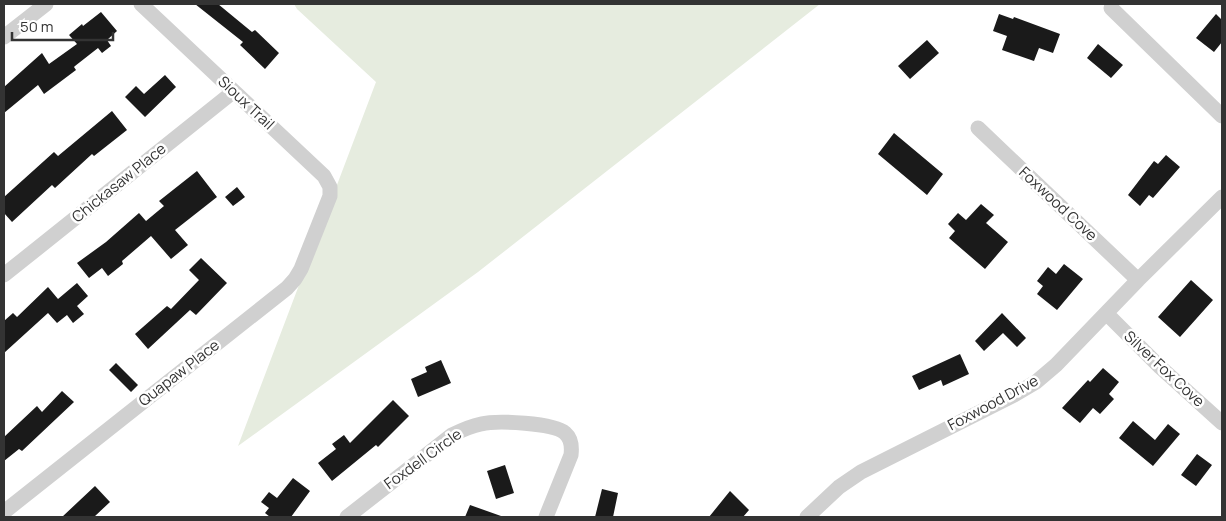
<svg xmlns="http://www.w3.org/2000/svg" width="1226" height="521" viewBox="0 0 1226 521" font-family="Manrope,sans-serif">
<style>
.green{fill:#e6ecdf}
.building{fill:#1a1a1a}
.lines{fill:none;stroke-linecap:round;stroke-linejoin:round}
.minor{stroke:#d0d0d0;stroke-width:15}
.labels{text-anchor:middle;stroke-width:5;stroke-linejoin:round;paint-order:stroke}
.street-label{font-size:15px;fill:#333;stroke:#fff}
</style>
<rect width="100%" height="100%" fill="#fff"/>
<path class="green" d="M294 4H820L478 272 238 446 376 82 297 9Z"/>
<path class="building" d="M195 4H218L252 32 255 30 279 53 265 69 240 45 243 42Z
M101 12 117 31 107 40 111 46 102 53 98 48 75 66 74 67 76 70 44 94 38 85 4 113V87L42 53 49 64 77 44 69 35 82 24 83 26Z
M999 14 1013 19 1014 17 1060 34 1053 53 1039 48 1034 61 1002 50 1007 36 993 31Z
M1216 14 1222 20V42L1214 52 1196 38Z
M927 40 939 53 910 79 898 66Z
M1098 44 1123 65 1111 78 1087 58Z
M165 75 176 87 145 117 125 97 136 86 144 94Z
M112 111 127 130 94 156 92 154 55 188 52 185 12 222 4 213V197L54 152 58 156Z
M894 133 943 174 927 195 878 154Z
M1166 155 1180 167 1153 198 1149 195 1140 206 1128 195 1154 161 1158 164Z
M197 171 217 197 175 230 188 245 171 259 151 236 122 261 123 264 108 276 102 268 89 278 77 263 106 242 139 213 146 221 164 206 159 201Z
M237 187 245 197 233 206 225 197Z
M981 204 994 215 986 223 1008 242 985 269 949 238 955 231 948 224 958 213 966 220Z
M201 258 227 283 196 315 190 310 148 349 135 334 167 306 171 309 199 280 189 270Z
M1064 264 1083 279 1057 310 1037 294 1043 286 1037 281 1048 267 1056 274Z
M1191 280 1213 300 1180 337 1158 317Z
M77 283 88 296 77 306 84 314 73 323 67 315 57 323 48 313 4 353V321L13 313 17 317 48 287 58 299Z
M1002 313 1026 338 1017 347 1003 333 984 351 975 341Z
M960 354 969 374 943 386 941 380 919 390 912 376Z
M441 360 451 383 418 397 411 379 427 372 425 367Z
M116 363 138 385 131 392 109 370Z
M1103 368 1119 382 1109 394 1114 399 1100 414 1093 408 1080 423 1062 408 1088 380 1090 382Z
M62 391 74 402 22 451 19 449 4 461V437L37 406 42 412Z
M393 400 409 416 378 447 376 445 332 481 318 463 336 449 332 444 344 435 350 443Z
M1133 421 1155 440 1168 424 1180 434 1153 466 1119 438Z
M1197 454 1212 465 1196 486 1181 475Z
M505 465 514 493 496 499 487 471Z
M293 478 310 491 291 517H270L265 513 269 508 261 502 269 492 277 498Z
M95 486 110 502 94 517H62Z
M602 489 618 493 613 517H595Z
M730 491 749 510 743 517H709Z
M470 505 501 516 500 517H465Z"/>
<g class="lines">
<path class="minor" d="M1111 8 1222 116
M4 37 46 4
M978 128 1138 280
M4 275 233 92
M1106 313 1160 367 1222 423
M4 512 287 288 295 279 301 269 330 196V187L324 176 141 4
M347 517 452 435C462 430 471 426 481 424 497 420 554 423 565 433 572 439 572 447 571 455L546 517
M807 517 839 487 861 472 1014 395 1036 382 1056 365 1138 280 1222 197"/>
</g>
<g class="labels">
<g class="street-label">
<text transform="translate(246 103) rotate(43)" y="5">Sioux Trail</text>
<text transform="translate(119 183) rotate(-39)" y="5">Chickasaw Place</text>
<text transform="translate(1058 204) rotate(43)" y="5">Foxwood Cove</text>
<text transform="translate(1164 369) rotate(43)" y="5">Silver Fox Cove</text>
<text transform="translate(179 373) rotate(-38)" y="5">Quapaw Place</text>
<text transform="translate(993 403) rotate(-28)" y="5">Foxwood Drive</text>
<text transform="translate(423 459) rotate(-36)" y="5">Foxdell Circle</text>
</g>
</g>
<rect width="1226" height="521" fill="none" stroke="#333333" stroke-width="10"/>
<path d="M12 32v8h101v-8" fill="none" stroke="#333333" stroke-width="2.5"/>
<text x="20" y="32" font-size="15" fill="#333333" stroke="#ffffff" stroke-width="4" paint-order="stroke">50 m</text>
</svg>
